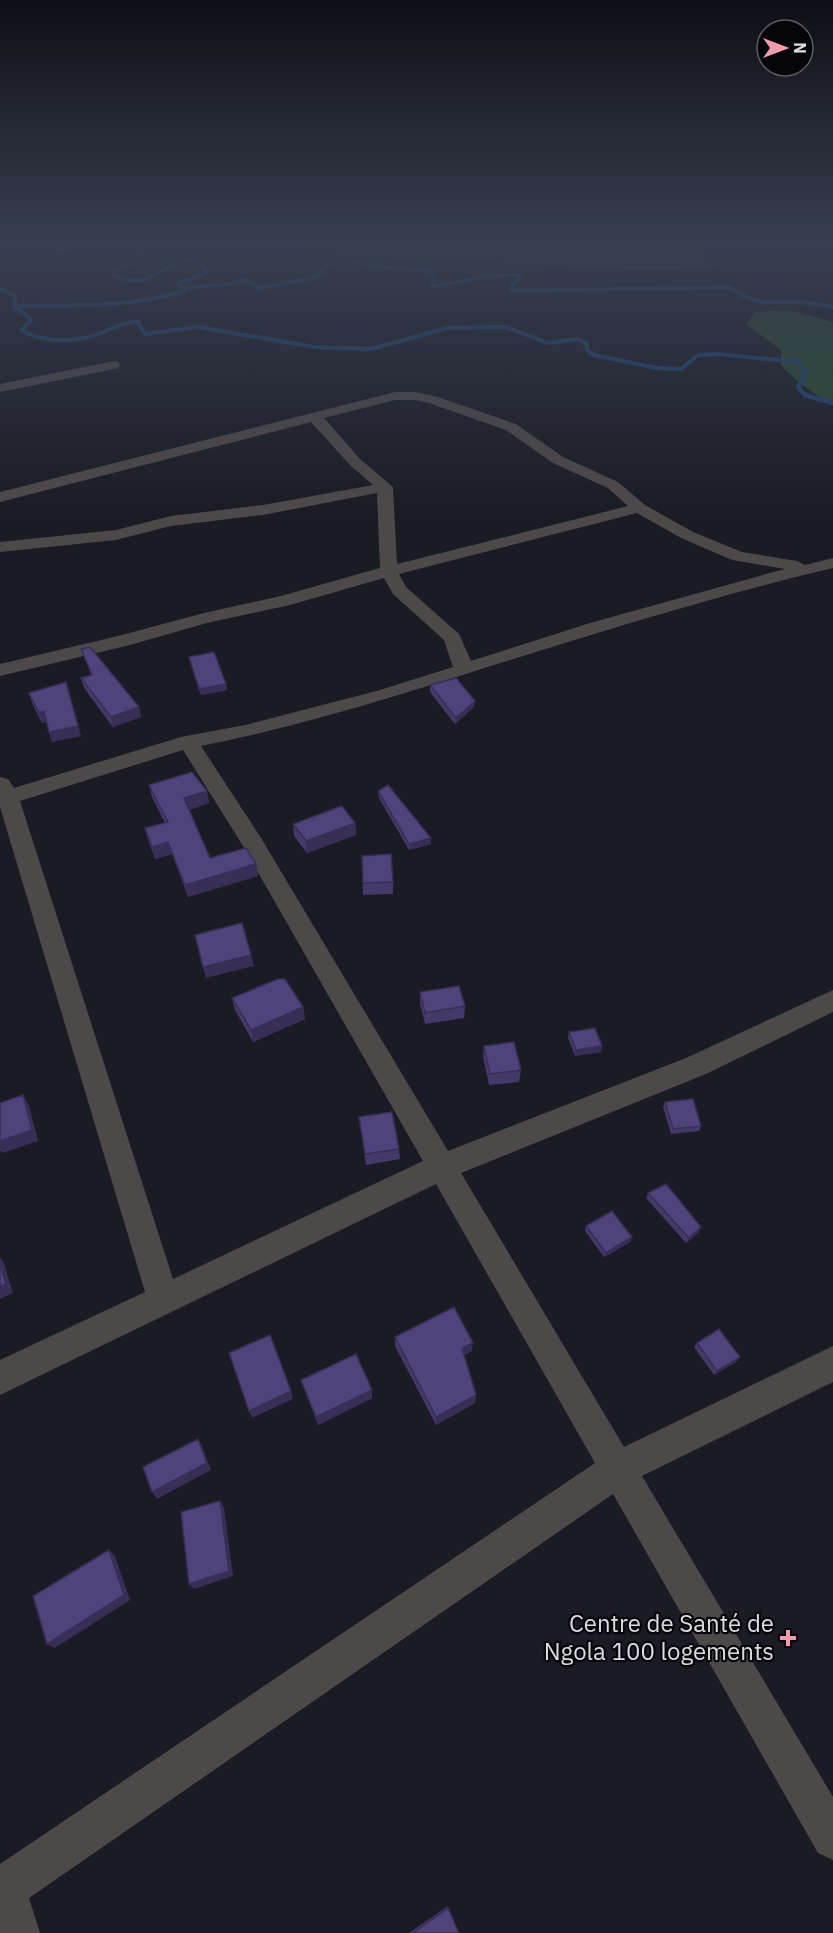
<svg xmlns="http://www.w3.org/2000/svg" width="833" height="1933" viewBox="0 0 833 1933" font-family="'IBM Plex Sans',sans-serif">
<style>
.green{fill:#2c4a2e}
.lines{fill:none;stroke-linecap:round;stroke-linejoin:round}
.stream-far1{stroke:#1b4575;stroke-width:4}
.stream{stroke:#1b4575;stroke-width:4.5}
.minor{fill:#4e4949;fill-rule:evenodd}
.wall{fill:#45396a}
.shaded-wall{fill:#382e56}
.building{fill:#50427b;stroke:#382e56;stroke-width:1.5}
.poi-dot{fill:#f29aae;stroke:#06060a;stroke-width:2}
.labels{text-anchor:middle;stroke-width:4.5;stroke-linejoin:round;paint-order:stroke}
.near-poi-label{font-size:24px;fill:#dcdde3;stroke:#06060a;text-anchor:end}
</style>
<rect width="100%" height="100%" fill="#1a1b24"/>
<path class="green" d="M271 245H693L716 266C657 275 590 267 530 264 443 260 356 258 271 245Z
M788 310 833 322V403C812 394 796 382 781 365V350L746 324 755 312Z"/>
<g class="lines">
<path class="stream-far1" d="M53 245 60 251 77 245
M143 245 144 249 129 265 114 270V275C124 280 135 282 146 279 165 273 190 243 207 273L179 283 183 288 237 283 246 280 260 288 317 277 326 266 342 259 369 265 431 271 435 278 432 286C463 283 491 271 522 276L513 284 512 291 729 287C758 306 763 302 796 302 808 302 821 305 833 307
M0 289 14 295 15 306 31 320 21 330C44 343 74 343 98 334 112 329 122 322 138 322L145 334 198 327 315 347 371 349 447 328 506 327 548 343 577 339 587 344V350L594 355 657 368 681 369 698 355 717 354 798 362 806 372 799 385
M15 306C72 305 129 308 184 291L183 288"/>
<path class="stream" d="M800 384 798 387 805 395 833 403"/>
<path class="minor" d="M114 361 119 362 120 365 119 368 0 392V384Z
M395 392H415L438 397 516 424 563 457 618 482 645 505 693 532 742 552 797 561 805 565 833 558V568C756 586 680 608 604 631 470 671 339 719 201 746L261 838 448 1151 686 1058 833 990V1012L706 1074 461 1173 624 1447 833 1346V1382L642 1476 833 1797V1860L818 1853 613 1494 29 1898 40 1933H0V1864L595 1463 436 1184 0 1395V1360L145 1292 0 807V777L8 779 14 788 181 737 245 725 380 690 453 667 444 640 393 594 384 578 290 605 207 623 130 645 0 676V664L118 636 204 613 281 596 380 568 377 493 263 515 171 526 116 540 0 552V542L116 530 171 516 263 505 373 485 350 465 311 422 0 502V492ZM395 400H415L429 403 506 430 553 463 608 488 628 506 397 564 393 487 360 459 324 418ZM637 513 681 538 732 560 785 569 590 623 471 661 459 634 406 587 399 574ZM183 750 243 846 423 1161 173 1279 20 801Z"/>
</g>
<path class="wall" d="M81 649 139 707 141 717 113 727 84 688 81 678 91 675Z
M189 657 226 684 227 690 201 695Z
M430 685 474 707 455 724 430 692Z
M29 693 81 736 52 742 46 722 42 723 32 703Z
M149 785 209 803 189 810 210 858 256 864 258 876 188 897 172 854 155 859 148 840 145 828 165 823 152 797Z
M378 791 431 838V844L409 850 379 798Z
M355 823 356 835 307 853 294 836 293 824Z
M362 856 393 882V894L363 895Z
M420 992 465 1006 464 1018 425 1024 420 1004Z
M232 998 303 1007 305 1019 253 1042 235 1010Z
M569 1032 601 1052 575 1056 568 1038Z
M484 1046 521 1070 519 1082 489 1085 483 1057Z
M665 1102 701 1126 699 1131 671 1134 663 1107Z
M359 1117 399 1149 400 1159 366 1165Z
M648 1193 699 1232 686 1243 646 1198Z
M586 1226 632 1237 630 1242 604 1257 585 1231Z
M395 1337 472 1351 464 1355 476 1395 475 1403 436 1425 395 1346Z
M697 1343 740 1357 737 1361 714 1375 694 1347Z
M301 1380 372 1390V1398L318 1425 304 1388Z
M448 1906 459 1933H409Z"/>
<path class="shaded-wall" d="M66 682 81 736 52 742 49 732Z
M226 684 227 690 201 695 199 689Z
M475 701 474 707 455 724 456 718Z
M139 707 141 717 113 727 111 717Z
M44 711 47 721 42 723 39 713Z
M207 791 209 803 187 811 184 798Z
M355 823 356 835 307 853 306 841Z
M431 838V844L409 850V844Z
M168 842 172 854 155 859 152 847Z
M256 864 258 876 188 897 185 885Z
M251 955 254 966 206 978 203 967Z
M303 1007 305 1019 253 1042 251 1030Z
M602 1046 601 1052 575 1056 576 1050Z
M23 1095 29 1106 38 1141 2 1153 0 1150V1141Z
M701 1227 699 1232 686 1243 689 1238Z
M632 1237 630 1242 604 1257 606 1253Z
M0 1257 4 1263 13 1293 0 1299Z
M473 1343 472 1351 461 1357 462 1348Z
M740 1357 737 1361 714 1375 717 1371Z
M372 1390V1398L318 1425 316 1417Z
M291 1391 293 1399 252 1418 249 1411Z
M476 1395 475 1403 436 1425V1417Z
M198 1439 202 1446 211 1470 157 1499 152 1492Z
M220 1501 224 1507 233 1576 194 1589 189 1584Z
M109 1550 115 1556 130 1600 55 1648 47 1644Z"/>
<path class="building" d="M90 647 139 707 111 717 81 678 92 675 81 649Z
M214 652 226 684 199 689 189 657Z
M456 678 475 701 456 718 430 685Z
M66 682 78 726 49 732 44 711 39 713 29 693Z
M192 772 207 791 184 798 210 858 246 848 256 864 185 885 168 842 152 847 145 828 168 822 149 785Z
M388 785 431 838 409 844 378 791Z
M342 806 355 823 306 841 293 824Z
M391 854 393 882 363 883 362 856Z
M242 923 251 955 203 967 195 935Z
M278 979H285L303 1007 251 1030 232 998Z
M459 986 465 1006 425 1013 420 992Z
M595 1028 602 1046 576 1050 569 1032Z
M514 1042 521 1070 490 1074 484 1046Z
M23 1095 32 1130 0 1141V1103Z
M693 1099 701 1126 673 1129 665 1102Z
M392 1112 399 1149 365 1154 359 1117Z
M666 1184 701 1227 689 1238 648 1193Z
M612 1211 632 1237 606 1253 586 1226Z
M0 1263 6 1284 0 1286Z
M454 1307 473 1343 462 1348 476 1395 436 1417 395 1337Z
M719 1329 740 1357 717 1371 697 1343Z
M270 1335 291 1391 249 1411 229 1353Z
M356 1354 372 1390 316 1417 301 1380Z
M198 1439 207 1463 152 1492 143 1467Z
M220 1501 229 1571 189 1584 181 1512Z
M109 1550 124 1595 47 1644 33 1596Z
M448 1908 459 1933H413Z"/>
<linearGradient id="sky" x2="0" y2="1"><stop stop-color="#0e0f14"/><stop offset="0.47" stop-color="#383f50"/><stop offset="1" stop-color="#383f50" stop-opacity="0"/></linearGradient>
<rect width="833" height="516" fill="url(#sky)"/>
<path class="poi-dot" d="M785 1629h6v6h6v6h-6v6h-6v-6h-6v-6h6z"/>
<g class="labels">
<g class="near-poi-label">
<text x="774" y="1632">Centre de Santé de<tspan x="774" dy="28">Ngola 100 logements</tspan></text>
</g>
</g>
<g transform="translate(785 48) rotate(90)"><circle r="28" fill="#06060a" stroke="#5c5c61" stroke-width="1.5"/>
<path d="M0-4.5L10 22L0 15L-10 22Z" fill="#f29aae"/>
<text y="-9" font-size="16" font-weight="bold" text-anchor="middle" fill="#dcdde3">N</text>
</g>
</svg>
